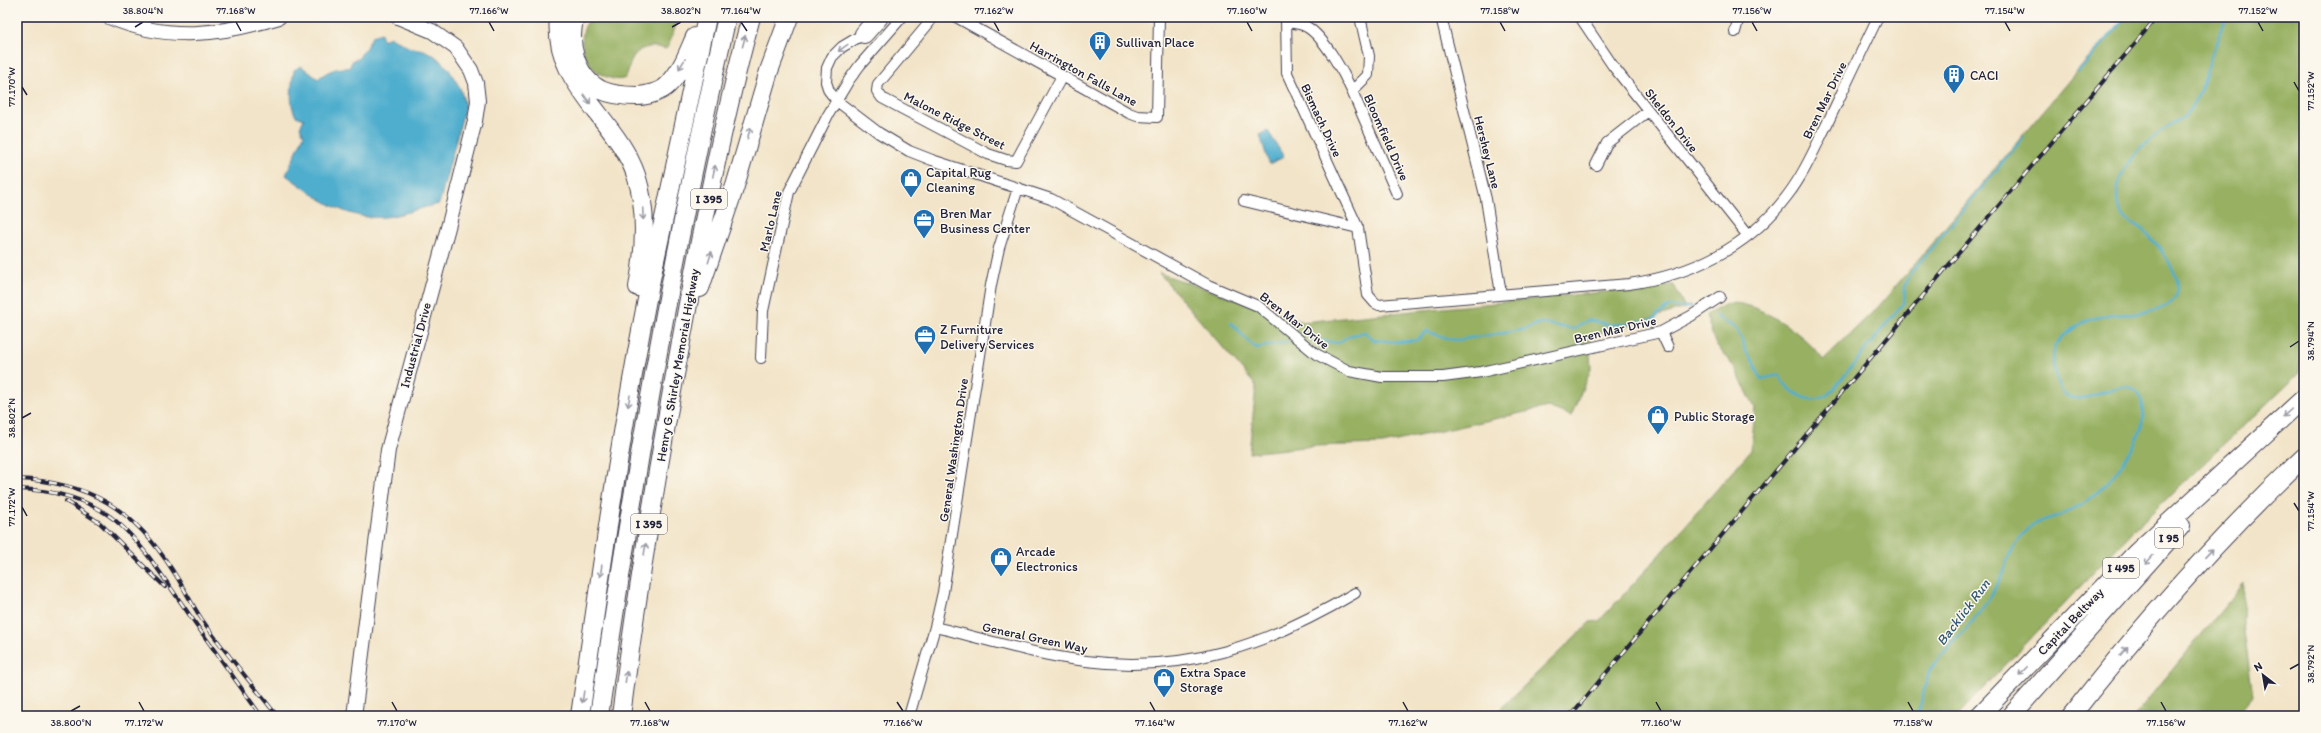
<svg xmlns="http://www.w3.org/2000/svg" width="2321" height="733" viewBox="0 0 2321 733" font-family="Itim,sans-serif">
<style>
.forest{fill:#97b062;stroke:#5c694e}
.water{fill:#4faece;stroke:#386884}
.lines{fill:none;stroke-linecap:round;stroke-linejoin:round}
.stream{stroke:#4faece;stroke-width:2.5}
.street-casing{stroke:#413f50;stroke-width:12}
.secondary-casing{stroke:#413f50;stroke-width:16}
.highway-casing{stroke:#413f50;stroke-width:20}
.street{stroke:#fff;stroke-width:10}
.secondary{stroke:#fff;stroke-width:14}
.highway{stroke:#fff;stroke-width:18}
.rail-casing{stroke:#22223b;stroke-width:4}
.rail{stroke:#fbf7ec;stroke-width:2.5;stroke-dasharray:8;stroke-linecap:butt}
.oneway{stroke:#9c9ca7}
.ticks{fill:none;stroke:#22223b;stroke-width:1.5}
.labels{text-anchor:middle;stroke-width:3;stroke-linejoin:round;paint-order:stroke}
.shield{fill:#fbf7ec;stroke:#636270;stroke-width:1}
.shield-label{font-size:12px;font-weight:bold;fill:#22223b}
.poi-label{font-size:13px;fill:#22223b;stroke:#fbf7ec;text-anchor:start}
.street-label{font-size:13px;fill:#22223b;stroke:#fbf7ec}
.water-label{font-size:14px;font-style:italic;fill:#345a76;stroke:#fbf7ec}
.neatline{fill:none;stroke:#22223b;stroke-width:1.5}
.ticks-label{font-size:10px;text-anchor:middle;fill:#22223b}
</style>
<rect width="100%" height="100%" fill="#fbf7ec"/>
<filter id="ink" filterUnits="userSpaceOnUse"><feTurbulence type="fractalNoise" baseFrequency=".025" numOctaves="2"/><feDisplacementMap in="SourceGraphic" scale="8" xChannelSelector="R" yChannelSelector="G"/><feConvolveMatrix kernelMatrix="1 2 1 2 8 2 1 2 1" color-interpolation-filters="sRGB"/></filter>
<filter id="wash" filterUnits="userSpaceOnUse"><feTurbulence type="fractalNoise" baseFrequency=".012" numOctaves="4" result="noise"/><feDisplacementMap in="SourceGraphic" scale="16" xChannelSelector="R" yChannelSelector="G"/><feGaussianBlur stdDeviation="0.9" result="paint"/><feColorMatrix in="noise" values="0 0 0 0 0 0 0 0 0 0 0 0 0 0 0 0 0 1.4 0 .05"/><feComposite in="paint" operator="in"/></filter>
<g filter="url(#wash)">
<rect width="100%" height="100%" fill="#f2e4c8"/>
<path class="forest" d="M591 17H679L668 47 665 49C654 45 640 46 633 57 629 63 629 72 625 78 619 81 615 79 610 78 584 70 573 38 591 17Z
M2126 17H2304V330L2299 373 2135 529 1957 716H1493L1590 622 1599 621 1659 556 1751 450 1755 408 1734 367 1715 343 1706 315C1713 312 1723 304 1731 303 1759 302 1809 337 1823 360L1879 306 2071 78Z
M1159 273 1303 322 1674 285 1685 308 1589 337 1591 369 1571 416 1548 407 1383 444 1313 446 1249 453 1256 386Z
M2244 583 2243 624 2253 696 2236 716H2134Z"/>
<path class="water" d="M381 33 383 40 391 37 408 47 424 50 435 56 448 68 460 88 463 98 465 107 439 204C423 207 408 213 392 216 350 224 318 198 286 175L304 135 300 127 304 119 296 116C288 103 292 85 294 70L301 66 318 79C327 71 337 67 349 68L353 60 358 59C363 51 369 45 372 36Z
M1268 131 1284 157 1269 164 1260 135Z"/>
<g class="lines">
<path class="stream" d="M2078 73 2126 17
M1716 316 1735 328 1743 341 1745 351 1754 363 1761 379 1779 375C1786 389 1807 406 1824 397 1829 395 1832 390 1836 386L1904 302 1905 285 1910 274 2024 137
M1231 323C1241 331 1246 342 1257 348L1287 342
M1311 339 1338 343 1349 336 1365 332 1373 340 1398 342 1417 340 1427 331 1447 339 1457 340 1523 330 1540 323 1575 329 1588 320 1612 325 1652 320 1668 307H1691
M1918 711 1926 716
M1916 716C1924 701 1923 683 1932 668 1941 653 1955 642 1966 629 1976 618 1986 603 1994 590 2005 574 2008 554 2019 539 2038 514 2060 520 2082 505 2108 488 2165 421 2135 390 2122 376 2090 408 2064 395 2056 381 2051 368 2054 352 2055 343 2062 336 2070 331 2080 323 2092 318 2105 316 2124 313 2165 317 2176 297 2186 279 2156 241 2143 230 2136 224 2127 222 2121 214 2118 209 2117 203 2117 197 2117 168 2140 147 2161 131 2173 124 2186 117 2193 105 2203 90 2206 73 2211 57 2215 43 2221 30 2226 17"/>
</g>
</g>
<g filter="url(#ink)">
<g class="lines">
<g class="street-casing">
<path id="street" d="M956 17 1129 113 1137 116 1157 117 1159 17
M1286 17 1287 73 1358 228
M1360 17 1369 56 1368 75 1352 91 1397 194
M1441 17 1486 199 1501 294
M1580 17 1613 66 1748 236
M1286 22C1293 23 1301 23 1307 27 1324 37 1344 73 1352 91
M929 23 878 84 877 91 882 98 988 154 1006 160 1016 161 1062 76
M867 32 842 47 832 57 827 68 826 82 829 91 837 101 879 133 909 151 932 160 1051 199 1208 285 1258 306 1316 354 1349 371 1382 377H1443L1481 372 1661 332 1691 316 1720 297
M1735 32 1739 17
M1596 165 1607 143 1648 111
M1244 201 1358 228 1368 295 1375 303 1379 305 1629 284C1691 275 1749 247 1787 196 1804 174 1815 148 1827 124 1844 88 1861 53 1878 17
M1661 332 1668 347
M761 358 763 311 789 192 828 115 849 80 860 65 902 17
M935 627C985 639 1035 655 1086 661 1188 674 1269 644 1355 593
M909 716 935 627 943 592 991 285 999 248 1018 188"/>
</g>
<g class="secondary-casing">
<path id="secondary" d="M109 17C168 42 220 35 279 17
M354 716 388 450 450 220 475 121 478 101 476 83 471 70 456 48 432 31 398 17"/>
</g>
<g class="highway-casing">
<path id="highway" d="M559 17C552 83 616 118 636 175 648 211 645 250 638 287
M575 17C567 42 575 77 601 90 612 95 624 96 637 96 646 96 661 92 668 85 681 72 688 53 695 37
M864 34 879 17
M700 288 735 186 769 71 789 17
M580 716C601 570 622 424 651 279 669 191 689 104 707 17
M599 716C633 481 673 248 727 17
M621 716C637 591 658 466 681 342 701 233 722 124 751 17
M1979 716 2138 551 2304 398
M2011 716 2181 526
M2071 716C2142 625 2219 537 2304 457"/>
</g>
<use href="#street" class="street"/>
<use href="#secondary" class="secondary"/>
<use href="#highway" class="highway"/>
<g class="rail-casing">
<path id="rail" d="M17 479C90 482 134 509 173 571 183 586 191 603 201 618 224 652 252 683 277 716
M17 489C52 490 88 498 116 521 143 544 162 576 182 604 208 642 235 679 261 716
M66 501 100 523 165 587
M1570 716 2157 17"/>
</g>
<use href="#rail" class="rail"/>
</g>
<defs><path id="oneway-shaft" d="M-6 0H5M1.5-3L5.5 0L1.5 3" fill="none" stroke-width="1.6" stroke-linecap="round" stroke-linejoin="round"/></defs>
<g class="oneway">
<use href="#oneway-shaft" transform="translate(744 41) rotate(-75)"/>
<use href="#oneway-shaft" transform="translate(843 48) rotate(144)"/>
<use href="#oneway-shaft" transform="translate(682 64) rotate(122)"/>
<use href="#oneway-shaft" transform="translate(587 99) rotate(53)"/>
<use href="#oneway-shaft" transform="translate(749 133) rotate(-73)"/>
<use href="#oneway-shaft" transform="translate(714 171) rotate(-78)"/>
<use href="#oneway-shaft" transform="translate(643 214) rotate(87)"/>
<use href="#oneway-shaft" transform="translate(710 257) rotate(-73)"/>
<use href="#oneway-shaft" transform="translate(629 401) rotate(100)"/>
<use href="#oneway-shaft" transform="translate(2287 413) rotate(138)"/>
<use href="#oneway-shaft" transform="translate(645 549) rotate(-81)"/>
<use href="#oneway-shaft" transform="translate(2209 553) rotate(-47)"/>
<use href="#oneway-shaft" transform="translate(2149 560) rotate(132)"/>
<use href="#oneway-shaft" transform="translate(601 571) rotate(98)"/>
<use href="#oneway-shaft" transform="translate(2124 651) rotate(-49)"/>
<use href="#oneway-shaft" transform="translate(2023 671) rotate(134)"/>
<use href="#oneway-shaft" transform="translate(626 677) rotate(-83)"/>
<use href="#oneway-shaft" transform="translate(583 697) rotate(98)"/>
</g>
</g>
<path class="ticks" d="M236 22 241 31M489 22 494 31M741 22 747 31M994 22 999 31M1247 22 1252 31M1500 22 1505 31M1752 22 1757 31M2005 22 2010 31M2258 22 2263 31M135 27 143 22M672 27 681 22M2294 82 2299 91M22 87 27 95M2290 347 2299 341M22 418 31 413M2294 503 2299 511M22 507 27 516M2290 669 2299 664M139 702 144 711M392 702 397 711M645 702 650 711M897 702 903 711M1150 702 1155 711M1403 702 1408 711M1656 702 1661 711M1908 702 1913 711M2161 702 2166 711M71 711 80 706"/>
<defs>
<g id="building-pin" transform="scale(1.15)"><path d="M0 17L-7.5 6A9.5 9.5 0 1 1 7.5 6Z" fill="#1f6fb2" stroke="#fbf7ec"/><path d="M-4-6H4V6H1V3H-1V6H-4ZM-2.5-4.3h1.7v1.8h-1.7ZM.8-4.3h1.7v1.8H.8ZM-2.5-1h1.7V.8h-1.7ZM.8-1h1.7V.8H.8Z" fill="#fff"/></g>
<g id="shop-pin" transform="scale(1.15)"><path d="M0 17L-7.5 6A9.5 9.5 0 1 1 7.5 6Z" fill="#1f6fb2" stroke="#fbf7ec"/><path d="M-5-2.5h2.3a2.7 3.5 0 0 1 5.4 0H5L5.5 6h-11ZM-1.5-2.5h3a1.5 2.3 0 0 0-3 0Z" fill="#fff"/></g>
<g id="office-pin" transform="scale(1.15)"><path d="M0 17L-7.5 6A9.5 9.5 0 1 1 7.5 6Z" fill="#1f6fb2" stroke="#fbf7ec"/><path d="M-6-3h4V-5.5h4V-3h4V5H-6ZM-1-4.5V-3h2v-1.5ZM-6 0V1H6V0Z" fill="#fff"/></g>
</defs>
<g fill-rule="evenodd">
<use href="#building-pin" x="1100" y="42"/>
<use href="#building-pin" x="1954" y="75"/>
<use href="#shop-pin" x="911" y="179"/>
<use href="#office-pin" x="924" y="220"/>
<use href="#office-pin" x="925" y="336"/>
<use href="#shop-pin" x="1658" y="416"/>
<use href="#shop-pin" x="1001" y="558"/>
<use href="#shop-pin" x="1164" y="679"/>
</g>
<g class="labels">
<g class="shield">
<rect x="691" y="189" width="36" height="20" rx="3"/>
<rect x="631" y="514" width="36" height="20" rx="3"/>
<rect x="2155" y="528" width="28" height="20" rx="3"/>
<rect x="2103" y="558" width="36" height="20" rx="3"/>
</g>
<g class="shield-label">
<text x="709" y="203">I 395</text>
<text x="649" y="528">I 395</text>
<text x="2169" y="542">I 95</text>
<text x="2121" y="572">I 495</text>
</g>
<g class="poi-label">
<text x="1116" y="47">Sullivan Place</text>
<text x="1970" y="80">CACI</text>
<text x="926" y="177">Capital Rug<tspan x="926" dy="15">Cleaning</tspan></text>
<text x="940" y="218">Bren Mar<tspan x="940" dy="15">Business Center</tspan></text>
<text x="940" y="334">Z Furniture<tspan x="940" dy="15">Delivery Services</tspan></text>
<text x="1674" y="421">Public Storage</text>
<text x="1016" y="556">Arcade<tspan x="1016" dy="15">Electronics</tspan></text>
<text x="1180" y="677">Extra Space<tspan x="1180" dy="15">Storage</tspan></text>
</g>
<g class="street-label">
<text transform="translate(1084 73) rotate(29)" y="5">Harrington Falls Lane</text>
<text transform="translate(1824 100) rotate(-64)" y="5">Bren Mar Drive</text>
<text transform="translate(955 120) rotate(27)" y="5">Malone Ridge Street</text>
<text transform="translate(1322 120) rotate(65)" y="5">Bismach Drive</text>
<text transform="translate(1672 120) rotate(52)" y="5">Sheldon Drive</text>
<text transform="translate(1387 137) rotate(66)" y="5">Bloomfield Drive</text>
<text transform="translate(1488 152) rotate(76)" y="5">Hershey Lane</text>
<text transform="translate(770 221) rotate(-77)" y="5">Marlo Lane</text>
<text transform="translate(1295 320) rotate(38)" y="5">Bren Mar Drive</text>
<text transform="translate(1615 329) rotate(-13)" y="5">Bren Mar Drive</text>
<text transform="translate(415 345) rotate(-75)" y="5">Industrial Drive</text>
<text transform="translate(677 365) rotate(-80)" y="5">Henry G. Shirley Memorial Highway</text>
<text transform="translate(953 450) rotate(-82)" y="5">General Washington Drive</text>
<text transform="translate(2070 621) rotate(-46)" y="5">Capital Beltway</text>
<text transform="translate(1035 637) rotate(12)" y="5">General Green Way</text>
</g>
<g class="water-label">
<text transform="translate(1963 612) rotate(-53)" y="5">Backlick Run</text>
</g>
</g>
<rect width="2321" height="733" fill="none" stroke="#fbf7ec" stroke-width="44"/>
<g transform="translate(2263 675) rotate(329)" stroke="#fbf7ec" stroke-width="3" paint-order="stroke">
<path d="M0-3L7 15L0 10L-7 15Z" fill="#22223b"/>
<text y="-6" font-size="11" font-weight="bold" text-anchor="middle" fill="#22223b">N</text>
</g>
<rect x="22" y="22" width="2277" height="689" class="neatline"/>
<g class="ticks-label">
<text x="143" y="14">38.804°N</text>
<text x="236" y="14">77.168°W</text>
<text x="489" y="14">77.166°W</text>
<text x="681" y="14">38.802°N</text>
<text x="741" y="14">77.164°W</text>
<text x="994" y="14">77.162°W</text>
<text x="1247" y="14">77.160°W</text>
<text x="1500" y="14">77.158°W</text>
<text x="1752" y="14">77.156°W</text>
<text x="2005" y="14">77.154°W</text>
<text x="2258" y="14">77.152°W</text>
<text transform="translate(11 87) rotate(-90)" y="4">77.170°W</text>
<text transform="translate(2310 91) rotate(-90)" y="4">77.152°W</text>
<text transform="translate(2310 341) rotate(-90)" y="4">38.794°N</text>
<text transform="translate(11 418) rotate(-90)" y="4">38.802°N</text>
<text transform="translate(11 507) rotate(-90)" y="4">77.172°W</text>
<text transform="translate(2310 511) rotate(-90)" y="4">77.154°W</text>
<text transform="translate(2310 664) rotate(-90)" y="4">38.792°N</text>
<text x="71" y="726">38.800°N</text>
<text x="144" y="726">77.172°W</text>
<text x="397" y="726">77.170°W</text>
<text x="650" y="726">77.168°W</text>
<text x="903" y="726">77.166°W</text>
<text x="1155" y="726">77.164°W</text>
<text x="1408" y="726">77.162°W</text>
<text x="1661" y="726">77.160°W</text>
<text x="1913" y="726">77.158°W</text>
<text x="2166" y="726">77.156°W</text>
</g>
</svg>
